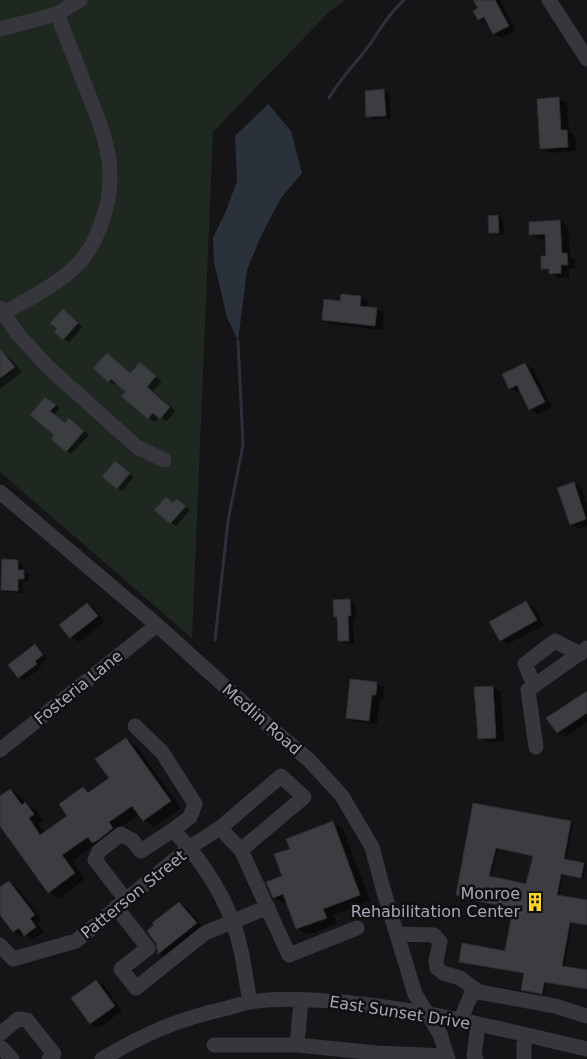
<svg xmlns="http://www.w3.org/2000/svg" width="587" height="1059" viewBox="0 0 587 1059" font-family="'DejaVu Sans',sans-serif">
<style>
.green{fill:#1f2721}
.water{fill:#2b313b}
.shadow{fill:#0007;fill-rule:evenodd}
.lines{fill:none;stroke-linecap:round;stroke-linejoin:round}
.stream{stroke:#2b313b;stroke-width:3}
.building{fill:#3c3d41;stroke:#2f2f33;fill-rule:evenodd}
.minor{stroke:#36363c;stroke-width:15}
.labels{text-anchor:middle;stroke-width:5;stroke-linejoin:round;paint-order:stroke}
.street-label{font-size:16px;fill:#a6a9b7;stroke:#101012}
.poi-label{font-size:16px;fill:#a6a9b7;stroke:#101012;text-anchor:end}
</style>
<rect width="100%" height="100%" fill="#151517"/>
<path class="green" d="M0 0H346L330 11 213 132 192 638 0 472Z"/>
<path class="water" d="M268 104 291 131 302 173 281 198 261 236 247 270 238 341 227 317 214 262 213 238 226 211 237 181 235 136Z"/>
<path class="shadow" d="M475 0H500L516 30 502 38 494 33 488 23 487 24 479 19V8Z
M384 91 389 94 391 118 373 119 368 116Z
M559 99 567 103 569 132 575 136 576 151 549 153 541 148 538 100Z
M498 216 503 219 504 235H495L490 233Z
M560 221 568 226 570 256 575 259V268L569 269V277L558 278 543 268 548 257 547 239H539L531 234Z
M361 297 369 302 368 308 376 309 384 313 383 330 331 324 323 319 341 302Z
M63 310 82 327 69 342 64 339 59 329Z
M2 353 10 358 22 372 0 389V355Z
M107 355 132 374 140 364 162 381 153 391 176 411 167 421 159 417 155 422 149 418 127 392 117 383 115 385 109 381Z
M525 364 533 369 552 407 538 414 530 409 521 391 517 392 510 388Z
M46 398 60 408 54 415 65 424 70 420 75 422 89 435 71 454 66 451 56 435Z
M116 462 134 477 122 491 117 488Z
M573 483 581 488 587 505V526L579 529 571 524Z
M182 503 190 510 176 526 171 523 174 504Z
M18 561 23 564V571L29 574 28 581H23L22 593 7 592 2 589Z
M349 601 355 604 356 618H353L354 643H344L339 640V618L335 616Z
M526 602 534 607 544 625 508 644 500 640Z
M87 605 95 609 105 621 79 642 71 637Z
M35 646 40 649 48 659 40 664 42 667 24 680 19 677Z
M376 683 384 687 383 699H380L377 724 356 722 348 718Z
M493 687 501 692 504 741 487 742 479 738Z
M587 692V722L566 737 558 733 548 719Z
M126 739 136 746 181 808 154 827 144 820 139 814 72 861 85 879 59 898 49 892 0 824V797L10 790 21 796 27 805 36 810 43 821 38 824 45 833 69 816 84 789 90 793 111 779Z
M474 804 573 823 566 860 586 865 583 879 563 875 559 896 587 901V925L572 922 564 967 587 971V989L546 982 544 994 524 991 522 990 525 973 462 962 506 952 514 908 469 899ZM498 848 534 856 527 886 491 878Z
M333 823 343 829 370 901 333 915 337 924 308 935 297 928 288 902 285 903 274 897 284 876 291 849Z
M9 882 17 887 42 920 37 923 44 932 33 939 25 934 22 936 14 932 0 913V889Z
M179 903 187 908 204 928 167 957 159 953 157 942Z
M96 981 104 986 122 1011 99 1028 91 1024 73 998Z"/>
<g class="lines">
<path class="stream" d="M329 98C340 79 355 64 368 47 379 31 389 13 404 0
M215 640 228 521 243 445 238 341"/>
</g>
<path class="building" d="M473 0H495L509 26 493 34 484 17 478 20 473 11 478 8Z
M384 89 386 116 366 117 365 91Z
M559 97 561 130H567L568 147 540 149 537 99Z
M498 215 499 233H489L488 216Z
M560 220 562 253H567L568 265H561V273L549 274V269H541V256H546L545 234 529 235V222Z
M341 294 361 296 360 306 377 308 375 326 322 320 324 299 340 301Z
M63 309 78 323 63 340 54 332 57 329 50 323Z
M0 349 15 367 0 378Z
M107 353 130 373 140 362 156 376 147 387 170 407 160 419 153 413 148 419 121 396 126 392 111 379 108 382 93 368Z
M525 363 545 402 529 410 517 385 509 389 502 374Z
M45 397 56 405 50 411 65 423 69 418 84 431 66 452 51 439 54 435 30 415Z
M115 461 130 473 117 489 102 477Z
M574 482 586 519 570 525 557 488Z
M166 497 173 503 177 499 186 506 170 524 154 510Z
M2 559 18 560V570H24V579H18V591L1 590Z
M350 599 351 616H348L349 641H338L337 617H334L333 600Z
M526 601 537 620 500 641 489 622Z
M87 603 98 616 70 638 59 625Z
M35 644 43 655 35 661 37 664 18 678 8 665Z
M350 679 377 682 376 695H372L369 721 346 718Z
M493 686 496 738 478 739 474 687Z
M587 691V713L557 733 546 718Z
M126 738 171 801 143 821 132 806 109 822 113 828 98 840 92 843 88 837 62 855 75 873 48 893 0 826V796L10 789 22 805 25 802 34 814 29 818 40 835 67 816 59 804 83 787 88 793 109 778 95 759Z
M473 803 571 821 564 859 584 863 581 878 561 874 557 895 587 900V925L570 922 562 966 587 970V989L544 982 542 994 521 990 524 973 459 962 462 943 505 951 513 908 466 899V897L456 895ZM496 848 533 856 526 884 489 876Z
M333 821 360 895 323 909 327 918 296 929 283 894 273 898 266 882 282 876 274 854 290 849 286 839Z
M9 881 35 915 30 918 36 927 24 936 19 928 13 932 0 915V887Z
M179 902 197 923 158 954 156 943 147 931 154 925 152 923Z
M96 980 115 1006 90 1024 71 998Z"/>
<g class="lines">
<path class="minor" d="M549 0 587 59
M57 14 80 0
M0 29 57 14C67 39 77 64 86 88 106 138 121 174 100 227 95 240 87 256 76 266 54 287 26 300 0 315
M0 308 17 333 48 367 137 447 164 460
M0 492 157 625 271 728 309 760 342 796 372 847 384 892 415 994 440 1034 448 1059
M534 685 525 664 555 641 580 654
M135 726 162 752 195 804 190 817 173 830C198 856 219 887 232 920 242 945 245 975 250 1002
M536 747 528 690 587 648
M0 750 157 625
M220 828 281 776 304 797 241 850
M126 900 95 860 99 851 121 834 132 840 141 851 173 830
M116 907 148 948 121 969 136 988 205 933 268 907
M397 934 434 935 440 942 436 961 437 968 443 973 460 978 479 992
M0 945 13 959 76 941 190 847 220 828 241 850 289 955 357 928
M460 1021 471 995 479 992 555 1006 587 1016
M0 1034 18 1019 27 1020 54 1054 49 1059
M214 1045H297L376 1053 447 1056
M297 1045 301 1000
M0 1046 12 1059
M102 1059C146 1033 178 1019 228 1008 235 1006 243 1003 250 1002 284 997 319 1000 352 1003 432 1011 509 1031 587 1049
M476 1059 474 1056 478 1025
M524 1059V1035"/>
</g>
<defs>
<g id="building-bare" transform="scale(1.5)"><path d="M-4-6H4V6H1V3H-1V6H-4ZM-2.5-4.3h1.7v1.8h-1.7ZM.8-4.3h1.7v1.8H.8ZM-2.5-1h1.7V.8h-1.7ZM.8-1h1.7V.8H.8Z" fill="#f8d42c" stroke="#101012" stroke-width="2.5" paint-order="stroke"/></g>
</defs>
<g fill-rule="evenodd">
<use href="#building-bare" x="535" y="902"/>
</g>
<g class="labels">
<g class="street-label">
<text transform="translate(78 687) rotate(-39)" y="6">Fosteria Lane</text>
<text transform="translate(262 719) rotate(41)" y="6">Medlin Road</text>
<text transform="translate(133 894) rotate(-39)" y="6">Patterson Street</text>
<text transform="translate(400 1012) rotate(9)" y="6">East Sunset Drive</text>
</g>
<g class="poi-label">
<text x="520" y="899">Monroe<tspan x="520" dy="18">Rehabilitation Center</tspan></text>
</g>
</g>
</svg>
